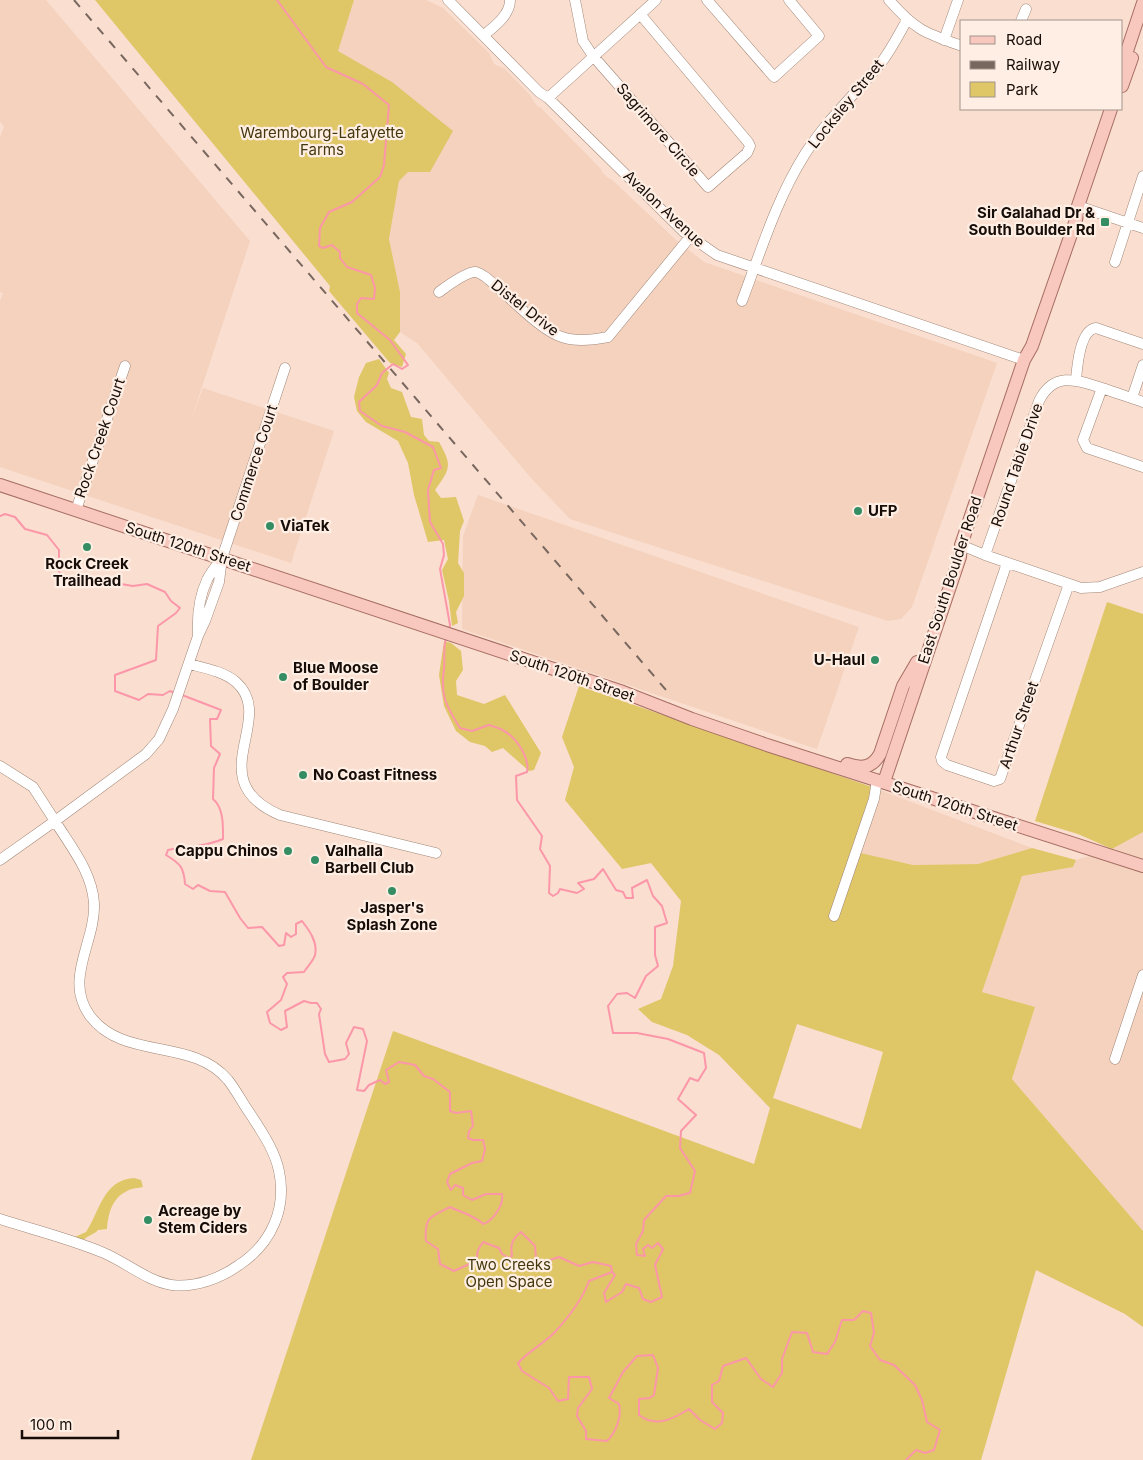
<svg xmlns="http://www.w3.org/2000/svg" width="1143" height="1460" viewBox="0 0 1143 1460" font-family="Inter,sans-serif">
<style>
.built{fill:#f4d2be}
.green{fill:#dfc667;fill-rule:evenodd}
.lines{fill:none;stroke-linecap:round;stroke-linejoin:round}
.stream{stroke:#fb97a9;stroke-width:2}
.minor-casing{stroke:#a08778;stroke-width:11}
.major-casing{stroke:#a66e62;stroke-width:14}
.minor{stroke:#fff;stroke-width:10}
.major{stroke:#f8c7be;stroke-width:12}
.rail{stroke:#78675e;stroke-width:2;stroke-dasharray:9 9;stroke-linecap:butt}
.poi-dot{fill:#348d63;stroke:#ffeee4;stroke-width:2}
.labels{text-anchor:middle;stroke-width:4.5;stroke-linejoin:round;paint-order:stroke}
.street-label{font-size:15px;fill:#160d08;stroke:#ffeee4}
.park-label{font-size:15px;fill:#43390f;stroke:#ffeee4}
.poi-label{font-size:15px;font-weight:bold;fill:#160d08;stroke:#ffeee4;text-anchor:start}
</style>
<rect width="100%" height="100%" fill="#fadecf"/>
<path class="built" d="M0 0H46L250 241 191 420 203 388 334 431 291 563 0 467V301L3 293 0 292V137L4 127 0 121Z
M354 0H426L443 8 489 53 494 64 505 69 529 94 537 106 540 107 601 169 602 172 608 178 611 179 676 240 704 262 997 363 912 607 901 619 888 621 570 519 531 478 417 343 400 332V292L389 239 399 181 408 172 337 51Z
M478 495 859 627 817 749 462 629 463 536Z
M872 787 1032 848 978 864 913 865 852 851Z
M1143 832V1231L1012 1079 1035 1007 982 992 1022 876 1073 867 1076 860 1112 849Z"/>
<path class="green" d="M95 0H354L338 51 392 82 453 131 430 172H408L399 181 389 239 400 292V332L394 340 406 354 402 367 390 363 329 291 330 286Z
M379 359 389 373 387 379 391 388 402 392 411 417 422 419 424 435 429 441 439 442C452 465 451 468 435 490L441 498 456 497 464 521 460 531 458 563 464 573V596L456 612 458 623 452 626 449 601 442 570 448 559 444 540 428 542 414 495 408 463 398 441 366 422 357 411 354 397 359 377 366 363Z
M1107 602 1143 614V832L1112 849 1078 834 1035 821Z
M444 641 451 643 461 651 463 670 456 681 457 695 484 704 505 695 541 753 534 770 529 771 503 748 492 752 485 746 470 742 456 731 444 706 439 675Z
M579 686 872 787 852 851 913 865 978 864 1032 848 1076 860 1073 867 1022 876 982 992 1035 1007 1012 1079 1143 1231V1327L1125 1314 1036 1270 981 1460H251L393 1031 754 1164 770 1108 719 1055 687 1035 652 1022 638 1009 661 999 673 966 681 901 651 863 622 869 565 800 574 767 562 737ZM797 1024 883 1052 861 1129 773 1098Z
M134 1178 141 1180 143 1187C138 1188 132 1188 127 1191 112 1198 108 1214 107 1229L98 1230C94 1235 87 1235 83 1241L75 1237 86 1232C100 1211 103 1180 134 1178Z"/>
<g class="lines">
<path class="stream" d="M277 0 326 67 363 84 389 105 384 165 380 177 352 202 329 212 320 228 319 246 323 248 332 245 340 252V258L347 267 371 275 375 288 374 299 361 298 357 304V313L390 340 408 365 402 369 393 364 382 373 377 385 359 402 360 411 382 426 405 432 433 447 441 468 434 470 428 490 430 522 443 544 444 555 440 569 450 625 449 629
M0 516 5 514 15 517 25 529 47 535 59 550V571L67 586 80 582 115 583 133 586 147 584 165 592 171 601 180 608 176 613 158 626 156 660 115 675V691L139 700 148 694 163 695 170 691 175 693
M446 638C443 649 445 658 444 669 440 695 446 706 460 728L472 731 489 725C494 727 500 728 504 731 516 737 530 758 527 772L516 776 517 800 542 836 540 849 550 866 549 893 553 896 558 893 560 889 577 893 584 889 578 883 594 879 603 869 616 890 623 892 626 898H633L632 888 647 880 653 896 662 906 667 923 655 927V955L658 966 646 976 635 998 627 993 617 994 608 1006 613 1033H637L668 1039 704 1053 706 1068 698 1081 690 1078 678 1099 696 1115 681 1131 680 1148 695 1171 690 1193 678 1196H666L644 1220 643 1231 636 1244 637 1255 645 1256 643 1249 648 1245 652 1248 658 1243 663 1249 655 1265 662 1297 651 1302 643 1299 639 1288 626 1284 622 1292 606 1302 604 1293 615 1275 612 1272 589 1281C582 1300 568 1318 554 1333 543 1344 529 1351 518 1363L522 1371 549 1388 558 1401 568 1399 569 1377H589L592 1389 578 1408 577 1416 586 1431V1439L607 1441C616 1432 622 1417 619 1404L609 1398 623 1372 637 1356 653 1355 658 1368 654 1395 650 1398 639 1399V1415C656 1428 673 1419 689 1409L700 1420 715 1429 722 1423 723 1413 712 1402V1385L719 1381 723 1366 746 1358 761 1379 773 1387 782 1373V1359L792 1332 807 1333 813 1352 827 1354 835 1342 842 1320H854L863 1311 871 1313 874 1333 870 1346 880 1360 894 1365 915 1385 922 1400 927 1422 940 1430 934 1450 925 1453 916 1450 906 1460
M182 695 221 710 217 719H210L211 746 220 754 214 768 213 799C224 808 223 827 223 839 206 847 187 846 168 850L166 855C181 864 184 868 185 884L193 889 198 885 210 891 225 892 240 918 248 928 262 927 279 946 284 945 286 933 291 937 296 934V924L302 921C309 930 318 942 315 955 314 960 307 967 304 972L287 973 283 977 287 984 281 1000 267 1012 270 1023 281 1030 287 1027 285 1011 304 1001 311 1003H317L321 1009 319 1014 325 1054 329 1062 345 1059 349 1054 346 1043 354 1027 363 1029 367 1041 357 1090 364 1091 369 1085 380 1080 385 1084 389 1082 386 1070 399 1062 415 1065 424 1076 433 1079 450 1092V1111L456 1113 471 1111 473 1126 469 1131 468 1138 473 1140H483L485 1149 482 1161 472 1163 450 1174 447 1182 451 1190 455 1185 463 1188V1195L472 1200 486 1194H502C504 1205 493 1221 483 1224 474 1215 462 1213 450 1207 430 1217 424 1217 426 1241L438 1249 440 1264 454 1271 476 1261 478 1250 483 1242 499 1248 502 1254 509 1258 512 1256C510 1245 512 1239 521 1232L535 1246 536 1258 544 1262 559 1257 579 1266 593 1262 611 1266 612 1271"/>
<g class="minor-casing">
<path id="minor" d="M448 0 539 92 548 98
M575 0 583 41 593 56 708 187 747 153 750 146 748 142 640 14
M656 0 548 98 684 232 717 255 1024 360
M707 0 774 77 819 36 789 0
M889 0C915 30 925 33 962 46
M1021 21 1026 9
M484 35C495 26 510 15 510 0
M944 40 958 0
M1078 206 1143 228
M1115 262 1143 176
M439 292C447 286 467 271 476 272 484 274 493 283 498 288 515 302 542 331 562 337 576 342 593 340 608 337L690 237
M742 301C761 251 776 200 805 154 827 120 856 93 881 63 891 50 899 34 907 20
M1076 380C1077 367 1080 330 1096 328L1143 344
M1102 388 1083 440 1087 448 1143 467
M1132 398 1143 365
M76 510 125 366
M961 545 985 555 1081 588 1100 587 1143 572
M985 555 1039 401C1054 371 1077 380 1102 388 1116 393 1129 397 1143 402
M1007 563 941 757 942 761 947 765 994 781 1000 779 1069 584
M198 635C197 616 199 597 207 580 210 573 216 566 221 560
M189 664C204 668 223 671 236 682 278 719 199 780 280 815L436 853
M0 766 33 787 55 821 146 754 159 739 173 709 198 636 205 621 219 582 222 558 285 368
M0 860 55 821C71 847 92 872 94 903 96 942 63 979 90 1016 124 1061 192 1037 228 1080 236 1090 243 1104 251 1115 262 1132 275 1151 279 1171 287 1209 271 1244 239 1265 221 1278 195 1288 172 1285 147 1281 127 1263 104 1253 71 1239 34 1230 0 1219
M834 916 874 799 877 780
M1115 1059 1143 975"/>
</g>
<g class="major-casing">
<path id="major" d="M1122 66 1143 3
M1122 86 1132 58
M0 485 623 692 692 719 767 745 1143 866
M847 764C862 769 872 768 880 754L903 686 917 662
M884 782 960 557 961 545 1024 360 1032 346 1076 220 1078 206 1111 109"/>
</g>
<use href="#minor" class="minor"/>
<use href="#major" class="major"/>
<path class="rail" d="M74 0 666 690"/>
</g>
<g class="poi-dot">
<rect x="1100" y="217" width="10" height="10" rx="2.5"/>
<circle cx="858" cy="511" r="5"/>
<circle cx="270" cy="526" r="5"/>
<circle cx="87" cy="547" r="5"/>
<circle cx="875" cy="660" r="5"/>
<circle cx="283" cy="677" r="5"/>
<circle cx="303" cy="775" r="5"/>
<circle cx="288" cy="851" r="5"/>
<circle cx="315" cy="860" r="5"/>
<circle cx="392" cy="891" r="5"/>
<circle cx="148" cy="1220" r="5"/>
</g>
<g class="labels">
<g class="street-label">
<text transform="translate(846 104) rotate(-51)" y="5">Locksley Street</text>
<text transform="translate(658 130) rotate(49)" y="5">Sagrimore Circle</text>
<text transform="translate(664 209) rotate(43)" y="5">Avalon Avenue</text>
<text transform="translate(525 308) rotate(38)" y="5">Distel Drive</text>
<text transform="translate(100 438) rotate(-71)" y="5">Rock Creek Court</text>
<text transform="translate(254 463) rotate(-72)" y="5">Commerce Court</text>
<text transform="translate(1017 465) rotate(-71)" y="5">Round Table Drive</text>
<text transform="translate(188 547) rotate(18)" y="5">South 120th Street</text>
<text transform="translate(950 580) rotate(-72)" y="5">East South Boulder Road</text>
<text transform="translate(572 676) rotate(19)" y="5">South 120th Street</text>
<text transform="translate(1019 725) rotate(-71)" y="5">Arthur Street</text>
<text transform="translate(955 806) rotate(18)" y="5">South 120th Street</text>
</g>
<g class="park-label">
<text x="322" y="138">Warembourg-Lafayette<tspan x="322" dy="17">Farms</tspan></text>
<text x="509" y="1270">Two Creeks<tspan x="509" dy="17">Open Space</tspan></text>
</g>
<g class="poi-label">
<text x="1095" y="218" text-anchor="end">Sir Galahad Dr &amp;<tspan x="1095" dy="17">South Boulder Rd</tspan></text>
<text x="868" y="516">UFP</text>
<text x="280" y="531">ViaTek</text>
<text x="87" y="569" text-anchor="middle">Rock Creek<tspan x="87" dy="17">Trailhead</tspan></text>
<text x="865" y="665" text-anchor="end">U-Haul</text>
<text x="293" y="673">Blue Moose<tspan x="293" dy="17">of Boulder</tspan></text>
<text x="313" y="780">No Coast Fitness</text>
<text x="278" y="856" text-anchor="end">Cappu Chinos</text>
<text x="325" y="856">Valhalla<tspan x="325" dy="17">Barbell Club</tspan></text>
<text x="392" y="913" text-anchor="middle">Jasper's<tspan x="392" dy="17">Splash Zone</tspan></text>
<text x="158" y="1216">Acreage by<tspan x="158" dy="17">Stem Ciders</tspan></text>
</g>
</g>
<rect x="960" y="20" width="162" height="90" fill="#ffeee4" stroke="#a2948c"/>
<rect x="970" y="36" width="25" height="8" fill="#f8c7be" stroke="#a2948c"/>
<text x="1006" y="45" font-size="15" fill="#160d08">Road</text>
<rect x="970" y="61" width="25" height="8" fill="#78675e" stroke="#a2948c"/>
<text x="1006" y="70" font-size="15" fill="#160d08">Railway</text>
<rect x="970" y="82" width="25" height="15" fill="#dfc667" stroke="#a2948c"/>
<text x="1006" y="95" font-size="15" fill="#160d08">Park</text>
<path d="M22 1430v8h96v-8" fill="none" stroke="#160d08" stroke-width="2.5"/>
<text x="30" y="1430" font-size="15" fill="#160d08" stroke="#ffeee4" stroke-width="4" paint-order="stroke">100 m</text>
</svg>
